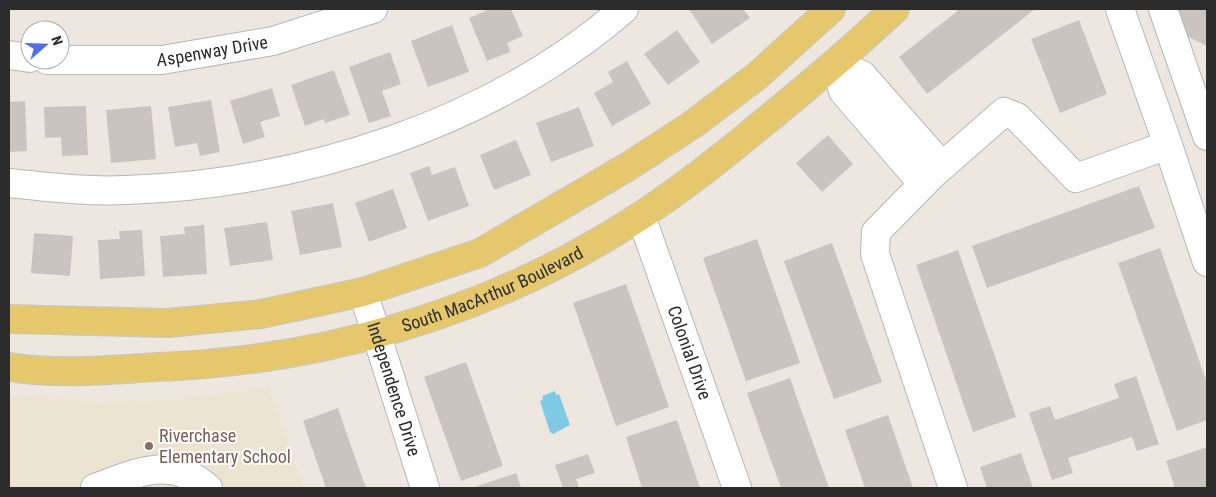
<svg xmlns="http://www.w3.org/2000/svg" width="1216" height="497" viewBox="0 0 1216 497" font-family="'Roboto Condensed',sans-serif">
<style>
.education{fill:#ece3d1}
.water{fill:#7dcae5}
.building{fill:#c9c5be}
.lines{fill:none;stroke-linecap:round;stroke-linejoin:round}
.minor-casing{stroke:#b4b6be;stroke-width:30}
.major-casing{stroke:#c8c8c8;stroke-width:30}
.minor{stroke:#fff;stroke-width:28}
.major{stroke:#e5c86d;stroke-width:28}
.education-dot{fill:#8d6e63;stroke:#fff;stroke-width:2}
.labels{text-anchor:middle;stroke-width:4;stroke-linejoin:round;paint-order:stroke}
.street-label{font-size:18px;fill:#2c2c2c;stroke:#fff}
.education-label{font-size:18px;fill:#785e54;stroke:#fff;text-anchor:start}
</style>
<rect width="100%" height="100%" fill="#ede7e0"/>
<path class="education" d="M269 388 303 488H9V395L99 403 179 399Z"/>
<path class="water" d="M555 391 556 395 559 394 570 425 553 434 550 432 540 401 543 400 542 396Z"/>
<path class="building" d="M490 9H511L523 36 507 43 510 52 487 61 469 18Z
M689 9H743L750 18 712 44Z
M960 9H1035L927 94 899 57Z
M1174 9H1207V46L1182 34Z
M1079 20 1107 94 1060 113 1031 39Z
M452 25 469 72 428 87 411 41Z
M677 30 700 62 668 85 644 54Z
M390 52 401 84 382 91 391 116 369 123 349 67Z
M627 61 651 104 612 126 594 93 613 82 608 72Z
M334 70 350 115 325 123 324 119 305 126 291 85Z
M272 88 280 116 260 122 265 137 243 144 230 101Z
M211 100 220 152 200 156 197 143 175 147 168 107Z
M25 101 27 151 9 152V102Z
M86 106 88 155 62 156 61 137 45 138 44 107Z
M151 106 156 159 111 163 106 110Z
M579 107 594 146 551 162 536 123Z
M828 135 853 164 822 192 796 163Z
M516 140 531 175 494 190 480 155Z
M429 166 432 175 455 167 469 206 428 221 410 173Z
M1139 186 1155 228 987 288 972 246Z
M393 189 407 228 369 242 355 203Z
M333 203 342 247 300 255 291 211Z
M267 222 273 260 230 266 224 228Z
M204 225 207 274 163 277 160 236 185 234 184 227Z
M142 230 145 276 100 279 98 240 120 239 119 231Z
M34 233 73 236 70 276 31 273Z
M757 239 800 363 746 381 703 258Z
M832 243 882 382 834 399 784 261Z
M1160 248 1207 383V420L1177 431 1118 263Z
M958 250 1016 417 973 432 916 265Z
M626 284 669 407 616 426 573 303Z
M466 362 503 466 461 481 424 377Z
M1136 376 1159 444 1137 451 1132 437 1068 458 1073 473 1052 480 1029 413 1050 406 1055 420 1119 398 1114 384Z
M790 378 797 398 829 488H781L769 455 747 393Z
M338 408 345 429 366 488H326L310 442 303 421Z
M888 415 913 488H865L845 430Z
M677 420 700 488H642L626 437Z
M1207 447V488H1175L1166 461Z
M1021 453 1033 488H987L980 467Z
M588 454 595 473 576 479 579 488H563L555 465Z
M516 473 521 488H472Z"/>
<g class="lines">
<g class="minor-casing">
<g id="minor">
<path d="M1120 9 1168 145"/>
<path d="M1163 9 1207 136"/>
<path d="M9 55 30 58"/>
<path id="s1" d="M47 60H162L273 41 373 9"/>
<path d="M836 64 843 91 923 184"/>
<path d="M836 64 862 75 942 166"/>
<path d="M9 183C48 187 87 192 126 190 301 184 490 125 624 9"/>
<path id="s2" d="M641 216 737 488"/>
<path id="s3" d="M363 292 425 488"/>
<path d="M95 488C136 473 171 455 208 488"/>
<path d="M953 488 875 254 876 232 932 175 1004 112 1017 117 1076 178 1168 145 1207 262"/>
</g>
</g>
<g class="major-casing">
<g id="major">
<path d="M9 319 168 323 261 314 363 292 480 253 629 166 692 125 757 76 831 9"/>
<path id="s4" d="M9 367C58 375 108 370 158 367 322 361 488 313 628 224 673 196 715 163 756 129 804 90 850 51 895 9"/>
</g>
</g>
<use href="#minor" class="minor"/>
<use href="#major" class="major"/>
</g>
<circle class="education-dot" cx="149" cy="446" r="5"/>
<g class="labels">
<g class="street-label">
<text dy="6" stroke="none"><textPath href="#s1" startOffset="166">Aspenway Drive</textPath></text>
<text dy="6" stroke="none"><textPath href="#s4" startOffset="495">South MacArthur Boulevard</textPath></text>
<text dy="6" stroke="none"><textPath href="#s2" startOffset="145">Colonial Drive</textPath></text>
<text dy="6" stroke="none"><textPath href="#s3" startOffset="102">Independence Drive</textPath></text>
</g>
<g class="education-label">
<text x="159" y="442">Riverchase<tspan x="159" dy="21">Elementary School</tspan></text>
</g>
</g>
<rect width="1216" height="497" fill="none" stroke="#2c2c2c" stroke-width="20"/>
<g transform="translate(45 45) rotate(70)"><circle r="24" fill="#ffffff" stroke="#ababab"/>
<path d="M0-4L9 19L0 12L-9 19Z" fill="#4f6eeb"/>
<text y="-8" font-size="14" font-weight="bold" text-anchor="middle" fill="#2c2c2c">N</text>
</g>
</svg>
